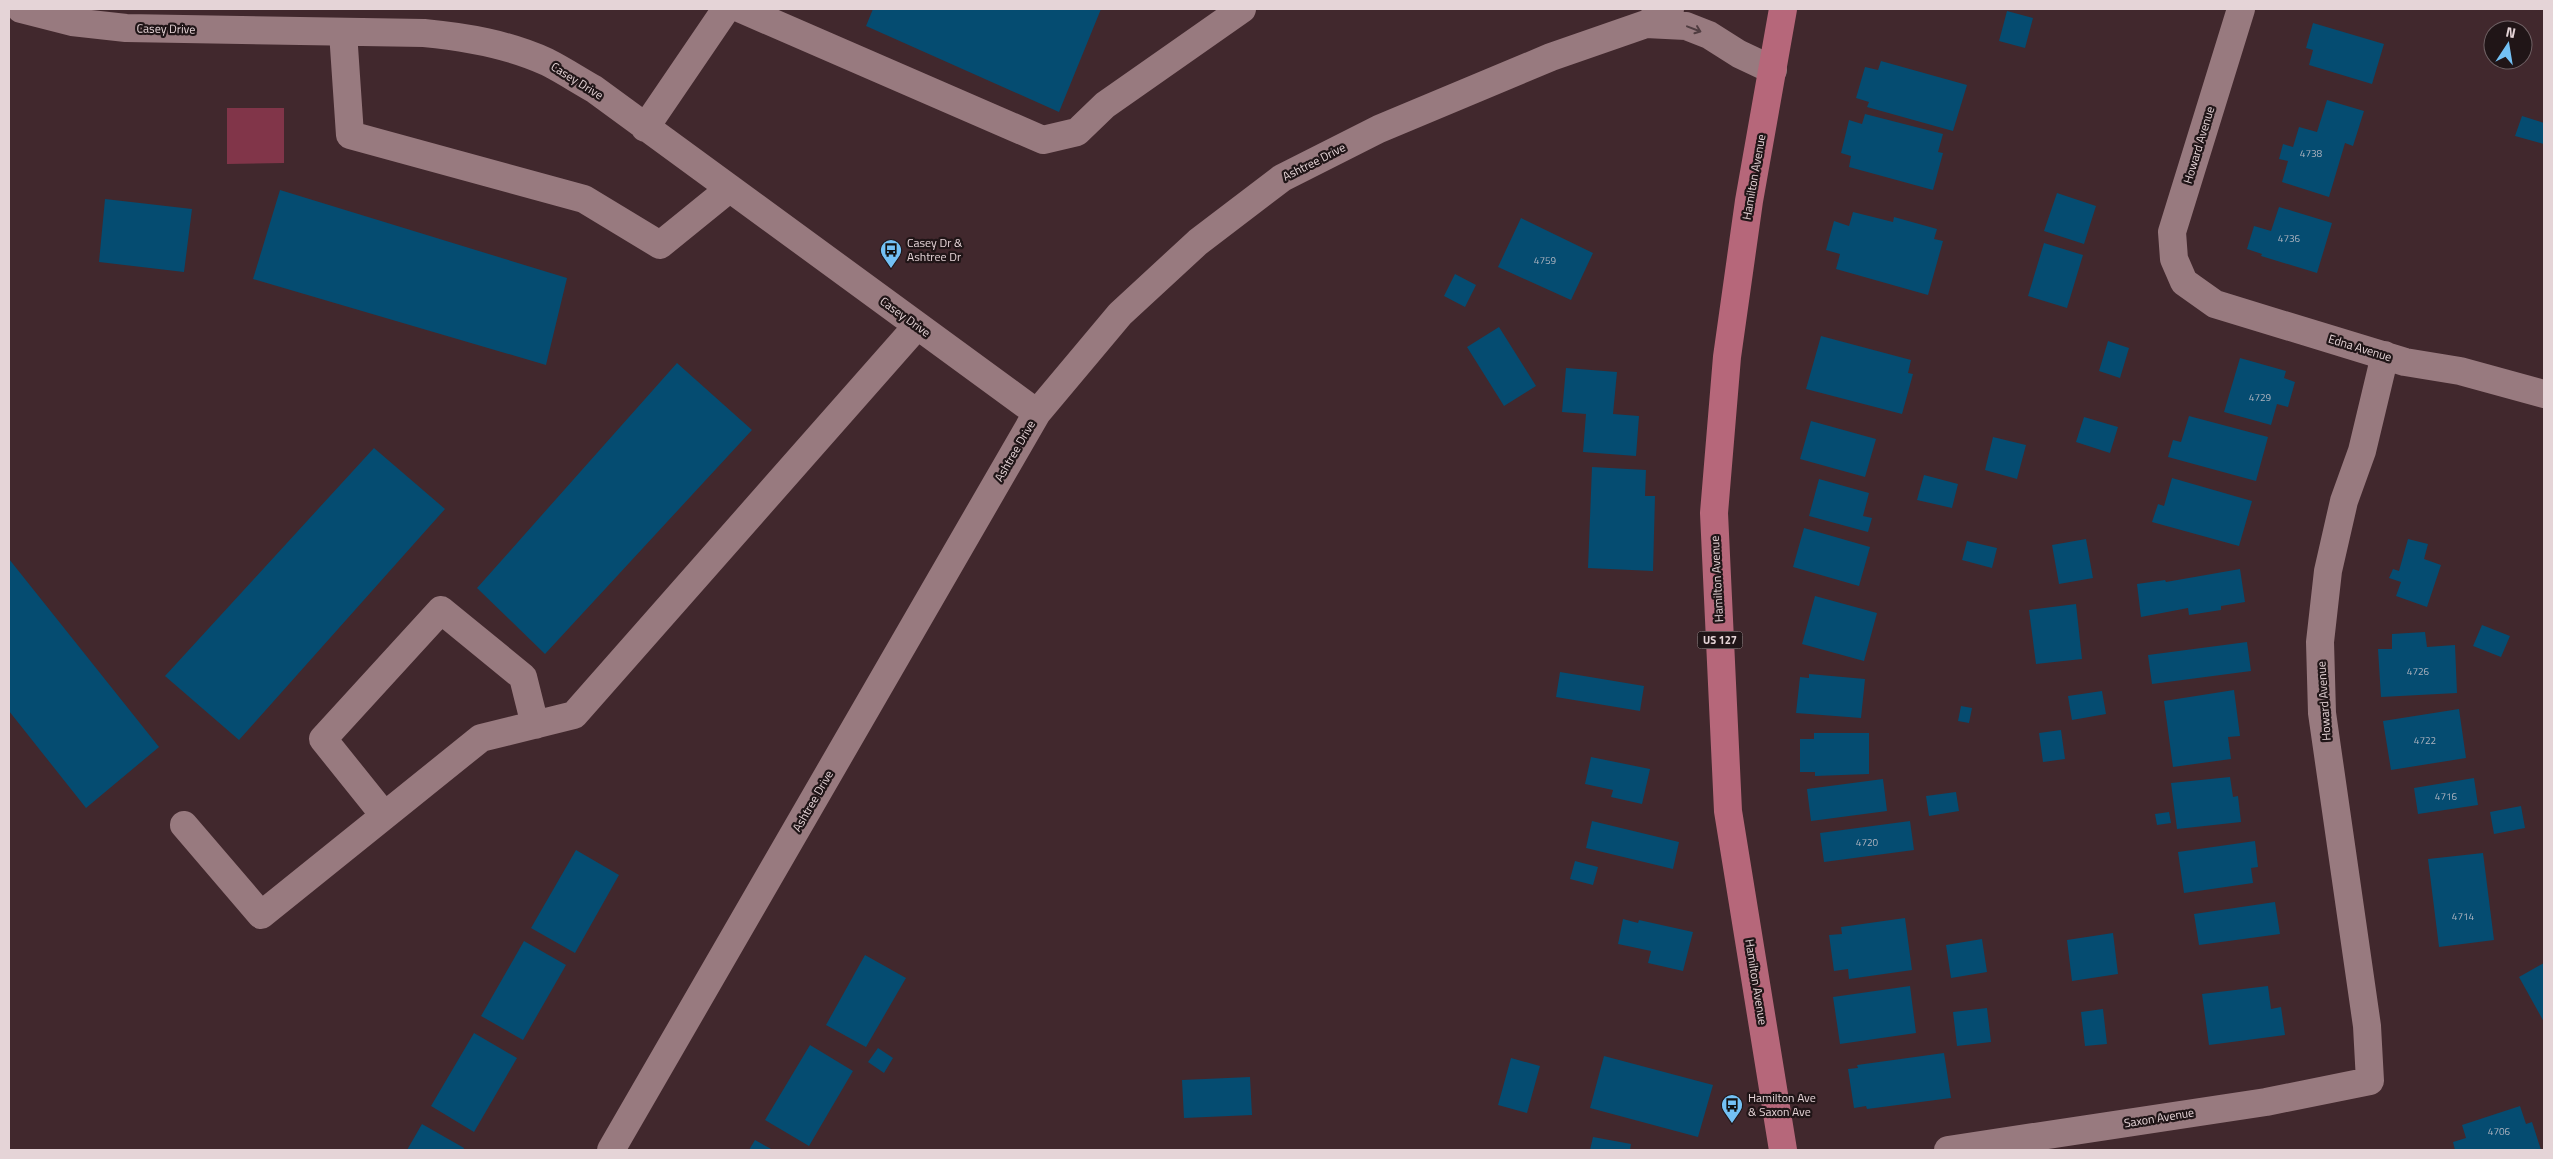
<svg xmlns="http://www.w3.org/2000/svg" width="2553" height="1159" viewBox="0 0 2553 1159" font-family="'Titillium Web',sans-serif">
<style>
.green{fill:#813549}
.building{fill:#054c71}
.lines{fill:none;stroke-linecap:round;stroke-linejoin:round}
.minor{stroke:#987a7f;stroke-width:28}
.major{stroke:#b6677a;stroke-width:28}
.oneway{stroke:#503d41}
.labels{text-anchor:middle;stroke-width:4.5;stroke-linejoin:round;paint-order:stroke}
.number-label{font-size:10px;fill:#adb2be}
.shield{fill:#201517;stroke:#aa9b9d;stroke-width:1}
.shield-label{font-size:11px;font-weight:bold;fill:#e5d4d7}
.street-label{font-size:12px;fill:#e5d4d7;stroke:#201517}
.poi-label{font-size:12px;fill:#e5d4d7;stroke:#201517;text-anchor:start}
</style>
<rect width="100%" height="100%" fill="#41282d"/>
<path class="green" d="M227 108H284V163L227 164Z"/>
<path class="building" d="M873 9H1101L1059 112 866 26Z
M2007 11 2033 18 2025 48 1999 41Z
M2313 23 2384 44 2372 84 2309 65 2313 50 2306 48Z
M1881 61 1967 85 1953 131 1867 107 1869 102 1856 98 1865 67 1878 70Z
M2327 100 2364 111 2353 146 2345 143 2329 197 2282 182 2288 161 2279 159 2283 144 2293 147 2299 127 2317 132Z
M1865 114 1943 134 1938 152 1943 153 1933 190 1849 167 1851 156 1841 153 1849 120 1862 124Z
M2522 116 2544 123V144L2515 136Z
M280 190 567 278 546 365 253 279Z
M2057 193 2096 206 2084 244 2044 231Z
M105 199 192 209 184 272 99 262Z
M2279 207 2332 223 2317 273 2261 256 2262 254 2247 249 2254 226 2271 231Z
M1853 212 1893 222 1894 217 1937 229 1934 239 1943 241 1928 295 1836 269 1840 254 1826 250 1834 221 1849 226Z
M1521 218 1593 253 1571 300 1498 267Z
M2044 243 2083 255 2067 308 2028 296Z
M1455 274 1476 285 1465 307 1444 296Z
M1499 327 1536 386 1504 406 1467 347Z
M1821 336 1911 360 1908 373 1913 374 1902 414 1806 389Z
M2108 341 2129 348 2120 378 2099 371Z
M2240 358 2286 371 2284 378 2295 382 2288 407 2277 404 2271 425 2224 412Z
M677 363 752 430 545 654 477 588Z
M1566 368 1617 372 1613 414 1639 416 1636 456 1583 452 1586 414 1562 412Z
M2189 416 2268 437 2256 481 2168 457 2173 440 2181 442Z
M2084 417 2118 427 2110 453 2076 442Z
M1811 421 1876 439 1865 477 1800 459Z
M1993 437 2026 445 2017 479 1985 470Z
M374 448 445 509 239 740 165 676Z
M1592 467 1646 470 1645 496H1655L1653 571 1588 568Z
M1924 475 1958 484 1952 508 1917 500Z
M2172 478 2252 501 2239 546 2152 522 2158 504 2164 506Z
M1819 479 1869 493 1863 516 1872 518 1868 532 1809 516Z
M1804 528 1870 547 1859 586 1793 567Z
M2086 539 2093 578 2059 584 2052 545Z
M2408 539 2428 544 2424 559 2441 565 2427 607 2396 596 2401 582 2389 578 2393 569 2399 571Z
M1967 541 1997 548 1992 568 1962 560Z
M9 559 159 747 86 808 9 711Z
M2240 569 2245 602 2221 606V610L2189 615 2188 608 2141 617 2137 584 2165 580 2166 582Z
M1815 596 1877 613 1864 661 1802 644Z
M2076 604 2082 659 2036 664 2029 610Z
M2482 625 2510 636 2501 657 2473 646Z
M2425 632 2427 647 2455 645 2457 693 2381 697 2378 649H2392V634Z
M2247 642 2251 671 2152 684 2148 655Z
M1560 672 1644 686 1640 711 1556 697Z
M1809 674 1865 679 1861 718 1796 713 1800 677 1809 678Z
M2234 690 2240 736 2228 737 2231 759 2173 767 2164 701Z
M2102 691 2106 714 2072 720 2068 696Z
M1961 706 1972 708 1969 723 1958 721Z
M2459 709 2466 758 2391 770 2383 721Z
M2061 730 2065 759 2043 762 2039 733Z
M1814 733H1869V774L1815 776V772H1800V739H1814Z
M1591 757 1650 769 1642 804 1611 797 1613 790 1585 784Z
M2230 777 2233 797 2238 796 2241 822 2177 829 2171 783Z
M2474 778 2478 805 2418 814 2414 788Z
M1883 779 1887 811 1811 821 1807 789Z
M1956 792 1959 811 1929 816 1926 796Z
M2521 806 2525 828 2494 834 2490 812Z
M2169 812 2171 823 2157 825 2155 814Z
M1592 821 1679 842 1673 869 1586 848Z
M1910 821 1914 850 1824 862 1820 833Z
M2255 841 2258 867 2251 868 2253 883 2184 893 2178 852Z
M576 850 619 875 575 953 531 928Z
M2483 853 2494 940 2439 947 2428 859Z
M1575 861 1598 867 1593 885 1570 879Z
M2275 902 2280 934 2199 945 2194 914Z
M1905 918 1912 970 1849 979 1848 969 1834 971 1829 935 1842 934 1841 927Z
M1623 919 1638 923 1639 920 1693 932 1683 971 1648 963 1651 951 1618 944Z
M2113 933 2118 974 2072 981 2067 940Z
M1982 939 1987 972 1951 978 1946 945Z
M524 941 566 965 523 1040 481 1016Z
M865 955 906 978 866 1047 826 1025Z
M2544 963V1022L2519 977Z
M1910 986 1916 1033 1840 1044 1833 997Z
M2268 986 2271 1009 2281 1007 2285 1035 2209 1045 2202 994Z
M1987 1008 1991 1042 1957 1046 1953 1012Z
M2103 1009 2107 1044 2085 1046 2081 1012Z
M474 1033 517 1058 474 1132 431 1106Z
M810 1045 853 1071 809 1146 765 1120Z
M878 1048 893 1058 884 1073 868 1062Z
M1944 1053 1951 1098 1867 1109 1866 1106 1854 1108 1848 1069 1858 1068 1857 1065Z
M1604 1056 1713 1085 1698 1137 1590 1108Z
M1511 1058 1540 1066 1527 1113 1498 1105Z
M1250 1077 1252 1115 1184 1118 1182 1080Z
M2520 1106 2526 1124 2532 1122 2541 1150H2455L2453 1142 2466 1138 2462 1125Z
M422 1124 464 1148 463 1150H407Z
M1593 1137 1631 1144 1630 1150H1590Z
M755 1140 773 1150H749Z"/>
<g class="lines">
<path class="minor" d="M21 9 72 22 126 28 424 33C466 37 508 44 547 62 563 70 578 80 594 89L1037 413
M741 9 1043 140 1077 132 1105 105 1242 9
M2241 9 2172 232 2174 259 2184 282 2215 304 2405 362 2460 371 2544 394
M1646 24 1686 26 1709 35 1739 54 1773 70
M343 32 350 135 584 199 660 245 729 189
M645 128 726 9
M384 815 323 739 441 610 523 677 535 725
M184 825 261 915 481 738 574 715 917 326
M611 1150 1037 413 1120 314 1198 242 1282 178 1379 129 1551 57 1646 24 1670 9
M1948 1150 2266 1102 2370 1081 2367 1026 2322 713 2320 642 2328 571 2344 501 2362 451 2385 355"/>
<path class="major" d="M1783 1150 1728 811 1714 513 1727 357 1749 201 1783 9"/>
</g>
<defs><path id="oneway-shaft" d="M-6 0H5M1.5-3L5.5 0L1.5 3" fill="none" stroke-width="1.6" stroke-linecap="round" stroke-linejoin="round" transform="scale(1.25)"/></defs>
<use class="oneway" href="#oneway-shaft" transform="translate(1694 29) rotate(21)"/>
<defs>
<g id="bus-pin" transform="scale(1.125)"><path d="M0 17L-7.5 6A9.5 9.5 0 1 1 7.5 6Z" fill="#73c1f5" stroke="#201517"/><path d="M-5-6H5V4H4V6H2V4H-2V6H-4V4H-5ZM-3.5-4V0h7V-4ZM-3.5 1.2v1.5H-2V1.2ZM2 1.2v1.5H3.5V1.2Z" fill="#111"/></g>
</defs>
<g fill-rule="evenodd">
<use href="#bus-pin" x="891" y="250"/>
<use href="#bus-pin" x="1732" y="1105"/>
</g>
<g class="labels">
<g class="number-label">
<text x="2311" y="157">4738</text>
<text x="2289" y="242">4736</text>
<text x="1545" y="264">4759</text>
<text x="2260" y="401">4729</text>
<text x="2418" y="675">4726</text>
<text x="2425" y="744">4722</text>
<text x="2446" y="800">4716</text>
<text x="1867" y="846">4720</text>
<text x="2463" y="920">4714</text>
<text x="2499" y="1135">4706</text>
</g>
<rect class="shield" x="1697.5" y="631.5" width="45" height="17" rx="4"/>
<g class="shield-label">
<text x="1720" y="644">US 127</text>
</g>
<g class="street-label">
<text transform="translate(166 29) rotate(1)" y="4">Casey Drive</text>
<text transform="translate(577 81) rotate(32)" y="4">Casey Drive</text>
<text transform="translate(2199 145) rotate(-73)" y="4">Howard Avenue</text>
<text transform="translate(1314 162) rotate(-27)" y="4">Ashtree Drive</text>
<text transform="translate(1754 177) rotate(-80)" y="4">Hamilton Avenue</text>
<text transform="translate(905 317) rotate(36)" y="4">Casey Drive</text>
<text transform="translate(2360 348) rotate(17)" y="4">Edna Avenue</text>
<text transform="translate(1015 451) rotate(-60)" y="4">Ashtree Drive</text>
<text transform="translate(1717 579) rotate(-93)" y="4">Hamilton Avenue</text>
<text transform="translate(2324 701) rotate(-94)" y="4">Howard Avenue</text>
<text transform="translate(813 801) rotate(-60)" y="4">Ashtree Drive</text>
<text transform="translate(1756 982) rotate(81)" y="4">Hamilton Avenue</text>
<text transform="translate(2159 1118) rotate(-9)" y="4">Saxon Avenue</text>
</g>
<g class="poi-label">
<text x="907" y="247">Casey Dr &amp;<tspan x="907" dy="14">Ashtree Dr</tspan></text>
<text x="1748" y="1102">Hamilton Ave<tspan x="1748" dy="14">&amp; Saxon Ave</tspan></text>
</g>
</g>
<rect width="2553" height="1159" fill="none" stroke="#e5d4d7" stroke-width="20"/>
<g transform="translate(2508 45) rotate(12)"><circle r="24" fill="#201517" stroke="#6f6164"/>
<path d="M0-4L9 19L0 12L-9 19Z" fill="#73c1f5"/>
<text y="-8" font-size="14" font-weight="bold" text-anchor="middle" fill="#e5d4d7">N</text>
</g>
</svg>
